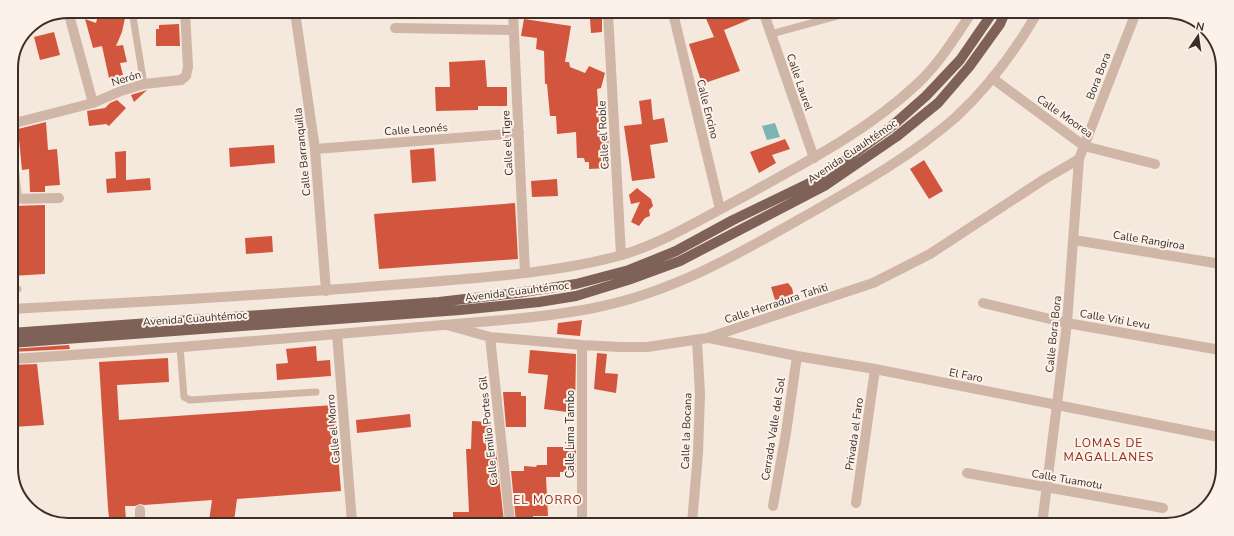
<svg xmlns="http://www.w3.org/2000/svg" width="1234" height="536" viewBox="0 0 1234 536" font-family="'Nunito Sans',sans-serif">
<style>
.water{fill:#79b5b3}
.building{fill:#d2563e}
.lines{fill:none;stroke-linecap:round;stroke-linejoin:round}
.service{stroke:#cfb6a7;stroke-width:7}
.minor{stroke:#cfb6a7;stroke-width:10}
.tertiary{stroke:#cfb6a7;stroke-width:10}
.primary{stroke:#7e6258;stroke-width:10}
.labels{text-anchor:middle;stroke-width:4;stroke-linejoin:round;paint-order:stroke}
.street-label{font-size:11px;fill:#3b2d28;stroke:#fcf2ea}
.neighbourhood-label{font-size:12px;letter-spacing:1px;fill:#922c19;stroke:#fcf2ea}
.rim{fill:none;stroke:#3b2d28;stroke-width:2}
</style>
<rect width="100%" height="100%" fill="#f5e8dd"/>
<path class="water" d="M775 123 780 137 767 140 762 126Z"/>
<path class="building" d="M99 11H121L126 13 122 32 116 46 123 45 127 62 120 63 123 75 109 78 102 46 93 48 85 19 96 23Z
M704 14H758V16L724 30 740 71 702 84 689 44 714 37Z
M602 18V32L591 33 590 19Z
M524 19 571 26 565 62H569L570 67 585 73 589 66 605 73 601 88 597 89 600 134H608L610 168 589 169V162H585L584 158H577L576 132 557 134 556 116H550L547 84H545L544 51 536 49 537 38 521 36Z
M179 24 180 46H156V29H159V25Z
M54 32 60 55 40 60 34 37Z
M485 60 487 87H507V106H478V110L436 111 435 87H450L449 62Z
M147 90 134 102 131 95Z
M651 99 653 120 664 118 668 142 650 145 655 178 632 181 624 126 642 124 639 101Z
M117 100 126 108 109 126 106 124 89 126 87 111 105 108 110 103Z
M46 122 48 150 57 149 60 185 45 186V192H30L29 169 22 170 18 129Z
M785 139 790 149 772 155 776 163 759 173 750 152Z
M274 145 275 163 230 167 229 148Z
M434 148 436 181 412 183 410 150Z
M126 151V180L150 178 151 190 107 193 106 179 116 178 115 152Z
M924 160 943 191 929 199 910 169Z
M557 179 558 196 532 197 531 181Z
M637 188 651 199 653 206 649 210 650 216 645 218 639 226 631 222 640 202 631 204 629 195Z
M515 203 518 259 379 269 374 214Z
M45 205V274L11 276V206Z
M272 236 273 252 246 254 245 238Z
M788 283 792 288 794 297 776 303 771 287Z
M582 320 580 336 557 334 558 323Z
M69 345 70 349 11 352V349Z
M316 346 317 361 330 360 331 376 277 380 276 364 288 363 286 349Z
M530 350 576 354 575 413 544 409 548 375 528 373Z
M597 353 607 354 605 373 618 374 616 393 594 389Z
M168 358 169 382 117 385 119 420 334 405 341 491 237 499 234 521H209L212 500 144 505 140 504 135 506H125L126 521H114L113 517H109L108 508 99 362Z
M37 364 44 425 13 427 11 365Z
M503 392H521V396H526V427H506Z
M410 414 411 427 357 433 356 420Z
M472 421 491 422 490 449H496L504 522H453V512H469L466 449H471Z
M568 445H576V472H560V477H546L548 516H533V522H516L511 471H524V466L536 467 537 465H547V447H568Z"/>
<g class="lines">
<path class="service" d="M132 11 144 84
M771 34 837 16
M11 290 18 289
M180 347 184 397 190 400 316 392"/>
<path class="minor" d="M68 11 93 103
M295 12 315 149 326 291
M513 13 525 273
M608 13 621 255
M673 13 720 209
M764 14 814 158
M395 28 513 30
M992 78 1084 146 1155 164
M11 124 93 103 121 91 144 84 181 80 186 76 188 67 185 11
M11 144 17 198
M315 149 519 133
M11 199 59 198
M1074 240 1221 264
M983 303 1067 323 1220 350
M447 325 490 337 582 345 620 347H647L707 338 873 283 930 254 1043 180 1079 159
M337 334 352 522
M490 337 510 522
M709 338 797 356 875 369 1219 437
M582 345V523
M967 473 1163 508
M856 503 875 369
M773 506 786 433 797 356
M140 510V521
M692 523 698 453 700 394 697 340
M1042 525 1067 323 1079 159 1135 15"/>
<path class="tertiary" d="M11 309C142 302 273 295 404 284 474 278 554 274 622 255 665 242 705 217 745 196 804 163 866 132 916 85 938 65 954 39 970 15
M11 359C128 352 245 342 361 332 409 328 456 324 503 320 535 317 567 314 598 307 677 291 745 250 814 211 863 183 914 154 956 117 987 88 1015 51 1036 15"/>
<path class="primary" d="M11 333 439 302 517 293 576 284 629 270 676 251 733 220 822 177 892 126 926 96 960 60 991 15
M11 343 460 310 539 302 576 296 628 280 680 261 826 185 896 137 938 103 969 67 1000 24 1004 15"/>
</g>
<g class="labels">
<g class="street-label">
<text transform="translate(1098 76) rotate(-69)" y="4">Bora Bora</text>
<text transform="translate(126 78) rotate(-17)" y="4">Nerón</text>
<text transform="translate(800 82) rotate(71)" y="4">Calle Laurel</text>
<text transform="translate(708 109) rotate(76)" y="4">Calle Encino</text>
<text transform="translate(1065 116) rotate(35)" y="4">Calle Moorea</text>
<text transform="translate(416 129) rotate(-4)" y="4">Calle Leonés</text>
<text transform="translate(603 135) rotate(-93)" y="4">Calle el Roble</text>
<text transform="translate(507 143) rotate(-93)" y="4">Calle el Tigre</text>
<text transform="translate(852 151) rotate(-34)" y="4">Avenida Cuauhtémoc</text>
<text transform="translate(302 152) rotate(-96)" y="4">Calle Barranquilla</text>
<text transform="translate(1149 240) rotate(9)" y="4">Calle Rangiroa</text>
<text transform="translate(517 291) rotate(-7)" y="4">Avenida Cuauhtémoc</text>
<text transform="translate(776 303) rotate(-18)" y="4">Calle Herradura Tahiti</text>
<text transform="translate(195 318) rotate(-4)" y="4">Avenida Cuauhtémoc</text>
<text transform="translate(1115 319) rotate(10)" y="4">Calle Viti Levu</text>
<text transform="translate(1053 334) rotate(-84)" y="4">Calle Bora Bora</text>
<text transform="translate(966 375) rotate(11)" y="4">El Faro</text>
<text transform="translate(333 429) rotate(-95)" y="4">Calle el Morro</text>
<text transform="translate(773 429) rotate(-81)" y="4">Cerrada Valle del Sol</text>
<text transform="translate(488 431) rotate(-96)" y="4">Calle Emilio Portes Gil</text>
<text transform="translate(686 431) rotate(-88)" y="4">Calle la Bocana</text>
<text transform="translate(570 434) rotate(-90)" y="4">Calle Lima Tambo</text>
<text transform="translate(854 434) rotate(-82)" y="4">Privada el Faro</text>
<text transform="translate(1067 479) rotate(10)" y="4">Calle Tuamotu</text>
</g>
<g class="neighbourhood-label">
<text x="1109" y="447">LOMAS DE<tspan x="1109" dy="14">MAGALLANES</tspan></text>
<text x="548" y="504">EL MORRO</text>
</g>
</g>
<path d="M0 0H1234V536H0ZM68 18H1166A50 50 0 0 1 1216 68V468A50 50 0 0 1 1166 518H68A50 50 0 0 1 18 468V68A50 50 0 0 1 68 18Z" fill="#fcf2ea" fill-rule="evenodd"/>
<path class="rim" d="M68 18H1166A50 50 0 0 1 1216 68V468A50 50 0 0 1 1166 518H68A50 50 0 0 1 18 468V68A50 50 0 0 1 68 18Z"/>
<g transform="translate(1198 36) rotate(13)" stroke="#fcf2ea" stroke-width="3" paint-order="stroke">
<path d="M0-3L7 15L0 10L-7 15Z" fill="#3b2d28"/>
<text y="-6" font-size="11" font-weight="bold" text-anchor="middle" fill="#3b2d28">N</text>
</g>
</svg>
